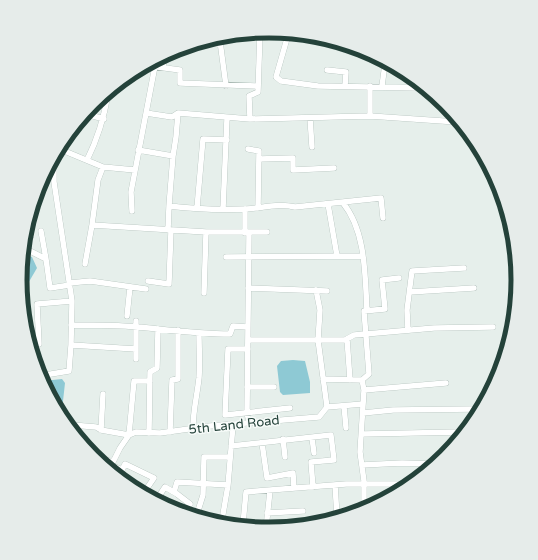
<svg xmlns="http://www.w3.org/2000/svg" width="538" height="560" viewBox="0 0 538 560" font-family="'Varela Round',sans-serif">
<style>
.water{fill:#8ec9d4}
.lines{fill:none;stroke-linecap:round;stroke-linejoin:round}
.minor-casing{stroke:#a8b8b2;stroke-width:6}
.minor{stroke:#fff;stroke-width:5.5}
.labels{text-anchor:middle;stroke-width:3;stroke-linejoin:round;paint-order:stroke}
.street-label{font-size:13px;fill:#24423a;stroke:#f7fbf9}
.rim{fill:none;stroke:#24423a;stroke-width:5}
</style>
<rect width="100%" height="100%" fill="#e6efeb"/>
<path class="water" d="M25 254 32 257 37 268 23 292 20 280Z
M293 360 305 361 310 382V393L283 395 280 392 277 366 281 361Z
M62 379 65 383 62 410 43 381Z"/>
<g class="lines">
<g class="minor-casing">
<path id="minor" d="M260 33 258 92 249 96 250 119 370 116 457 122
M288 35 276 77 281 81 318 86 421 88
M220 41 226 86
M206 44H220
M150 66 180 70V83L257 86
M163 66 165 56
M327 70 346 72 345 86
M382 86 385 64
M146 113 172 117 178 113 250 119
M86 114 104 119
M370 116V86
M310 118 312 147
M248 149 259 151 258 208
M62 150 103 167 135 170
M138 150 173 156 169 206
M173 156 176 137 178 113
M259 159 293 158V170L334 168
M87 160C98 138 104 118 108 94
M103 167 98 180 92 225 206 232H267
M343 203C366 231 365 276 367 311
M328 204 337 256
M197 208 203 139 227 140
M223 209 227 118
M132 211 131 192 155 66
M31 226 33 224 32 221
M168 230 169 206C194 209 220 210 246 209 263 208 279 203 295 207L381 198 383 218
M41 231 46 259
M245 233V209
M249 233 247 414 250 424
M27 243 31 236 29 233
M26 249 46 259 50 288 70 285
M226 257 362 256
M85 264 92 225
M148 281 169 284 171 230
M70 283 90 281 146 289
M248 288 327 291
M410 292 474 288
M204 293 206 232
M127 316 130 287
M71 325C93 325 116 325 138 327 169 330 199 334 230 334L233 326 247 327
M408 330 407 310 412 271 464 268
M347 339 350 380
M248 340H345L354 335 434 328 493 327
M33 344H39L37 304 72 301
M71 345 136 349
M248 349H228L225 415 290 408
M136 359V321
M39 376 69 371 71 345 72 301 54 182V163
M323 379 362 380 369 374 364 311 385 309 382 280 399 278
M362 380 364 390 360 452 364 481V510
M247 387H274
M364 390 446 383
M344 406 346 428
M327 407 363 404
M363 413 393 410 476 409
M72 425 96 427 101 430 129 435 136 432 160 433 210 426 319 417 327 407 318 340 320 310 316 290
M193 428C193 411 197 396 199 378 200 363 199 348 199 333
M101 430 103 394
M170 432 172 380 178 379V330
M149 433 150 372 157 368 158 329
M362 434 461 432
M312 438 314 453
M283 439 285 457
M262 443 267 478 293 473 294 488
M231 446 331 435 334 460 311 462 313 487
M101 462 102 459 113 462 120 448 129 435 134 381H150
M113 462 111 465 122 470 125 464 154 478 145 491
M362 465 402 463 433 464
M335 485 337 516
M174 492 177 482 228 485
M157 499 165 487 177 494 190 504
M267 513 303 511
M197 514 203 495 204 457H230
M222 520 228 485 233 425
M243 524 246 492 346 484H403
M266 527 290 525
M266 528 270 491"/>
</g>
<use href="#minor" class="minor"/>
</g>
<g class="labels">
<g class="street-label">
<text transform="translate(234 424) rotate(-6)" y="5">5th Land Road</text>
</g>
</g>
<path d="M0 0H538V560H0ZM27 280a242 242 0 1 1 484 0a242 242 0 1 1-484 0Z" fill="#e6ecea" fill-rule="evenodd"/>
<path class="rim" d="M27 280a242 242 0 1 1 484 0a242 242 0 1 1-484 0Z"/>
</svg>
